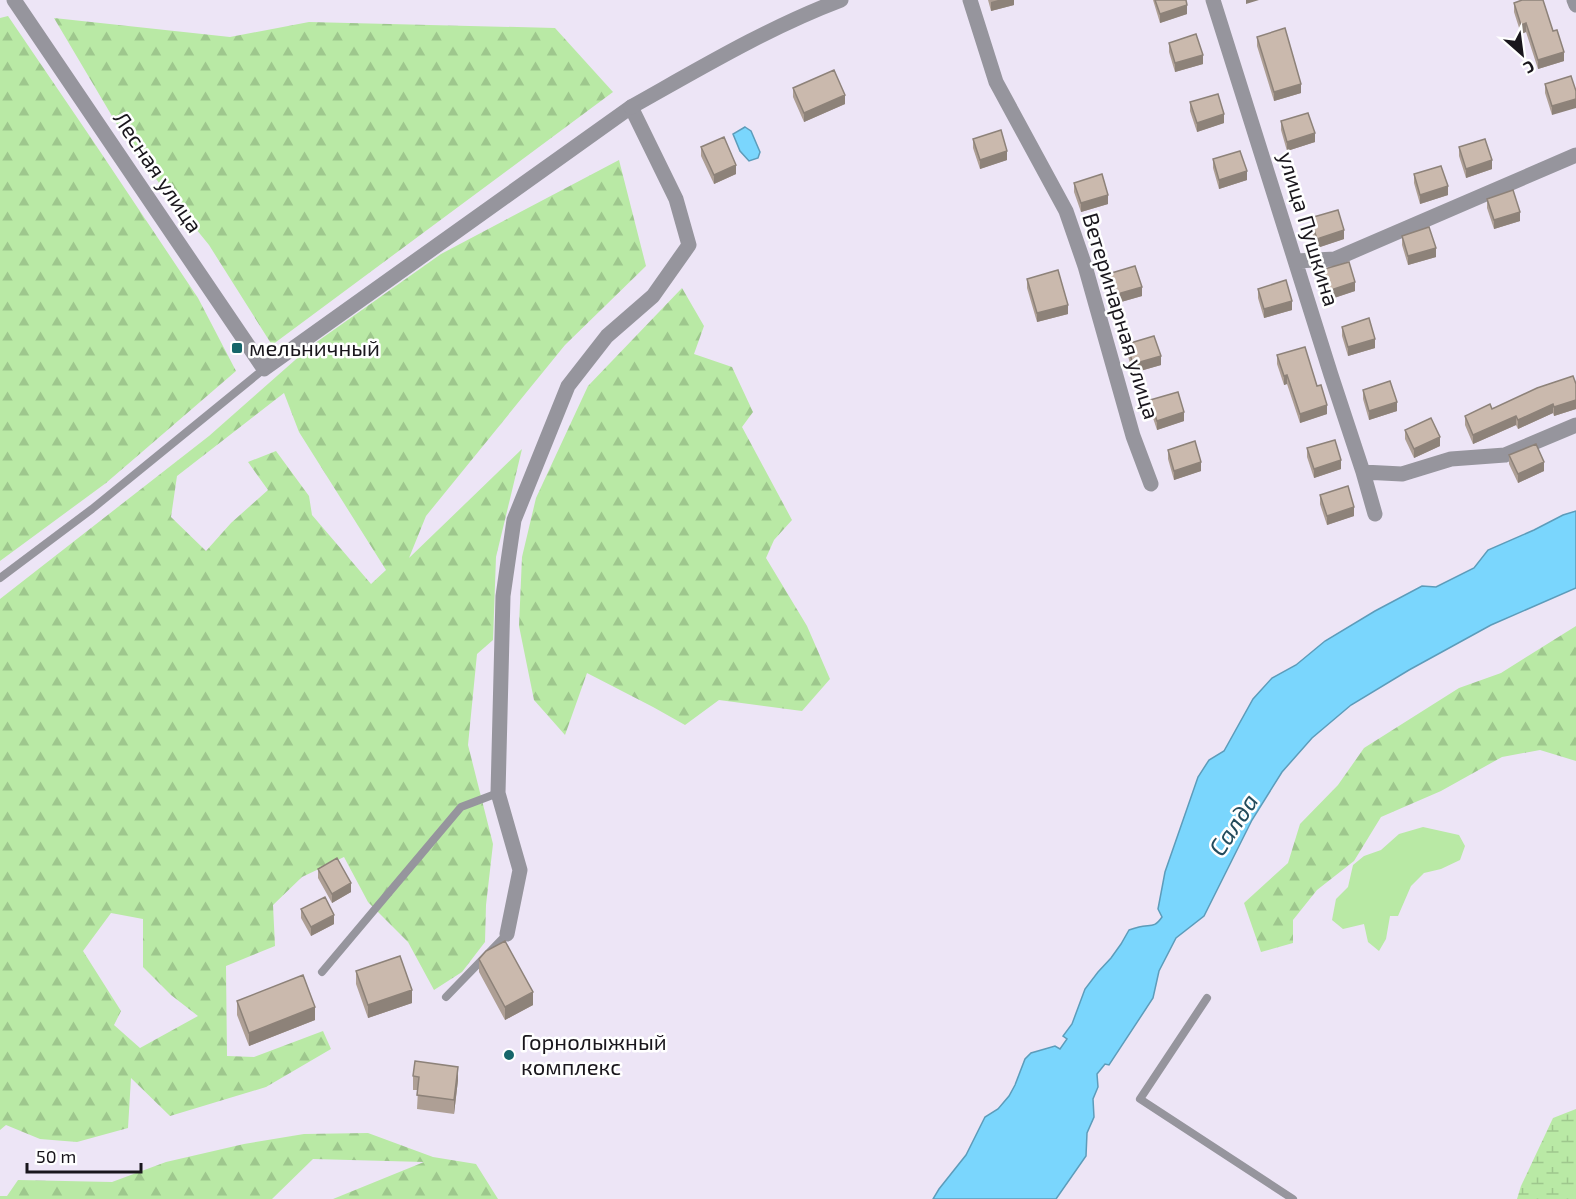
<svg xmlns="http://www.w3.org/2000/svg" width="1576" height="1199" viewBox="0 0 1576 1199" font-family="'Exo 2',sans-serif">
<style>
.green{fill:#b9e9a5}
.forest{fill:url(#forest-firs);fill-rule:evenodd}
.wetland{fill:url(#wetland-marsh)}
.water{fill:#7ad6fd;stroke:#5d9cba;stroke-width:1.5}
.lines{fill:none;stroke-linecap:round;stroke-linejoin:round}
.service{stroke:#96959d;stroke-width:8}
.minor{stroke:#96959d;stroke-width:15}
.tertiary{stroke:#96959d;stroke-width:15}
.wall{fill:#ae9f95}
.shaded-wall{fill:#8d8279}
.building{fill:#cab9ad;stroke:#8d8279;stroke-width:1.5}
.poi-dot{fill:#16656a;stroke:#fff;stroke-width:2}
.labels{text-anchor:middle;stroke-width:5;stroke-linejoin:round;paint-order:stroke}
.street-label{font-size:22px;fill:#19161c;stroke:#fff}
.poi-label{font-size:22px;fill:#19161c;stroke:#fff;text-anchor:start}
.water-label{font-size:24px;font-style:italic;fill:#234b5c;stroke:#fff}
</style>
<defs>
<pattern id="forest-firs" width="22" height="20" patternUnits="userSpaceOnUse" patternTransform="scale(1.5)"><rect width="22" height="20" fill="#b9e9a5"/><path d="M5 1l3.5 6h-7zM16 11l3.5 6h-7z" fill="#9ec78d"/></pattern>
<pattern id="wetland-marsh" width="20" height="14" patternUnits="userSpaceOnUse" patternTransform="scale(1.5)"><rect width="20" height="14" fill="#b9e9a5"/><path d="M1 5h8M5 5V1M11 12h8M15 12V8" fill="none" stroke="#9ec78d"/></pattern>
</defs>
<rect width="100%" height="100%" fill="#ede5f6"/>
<path class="green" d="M1423 827 1459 835 1465 846 1460 860 1441 869 1424 873 1411 886 1398 916H1390L1386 939 1379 951 1368 942 1364 924 1343 929 1332 920 1336 899 1348 887 1353 865 1364 856 1381 850 1399 834Z"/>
<path class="forest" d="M8 16 91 138 198 298 236 371 106 483 0 561V18Z
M54 18 230 37 309 22 555 28 613 92 272 345 209 245 166 192 125 138Z
M619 160 646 266 565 345 426 516 409 558 522 449 496 557 493 640 477 654 468 745 493 844 486 905 485 942 462 972 434 990 408 942 368 902 344 857 302 877 273 905 275 946 226 966 227 1056 254 1057 323 1031 331 1049 266 1087 170 1116 131 1078 128 1128 77 1142 40 1139 6 1125 0 1130V599L209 436 311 346 441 254ZM284 393 299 432 386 570 371 584 312 515 309 496 276 451 248 462 268 490 231 523 206 551 171 517 177 476ZM111 913 143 919V967L171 995 198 1016 140 1048 114 1025 121 1011 83 951Z
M682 288 704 326 694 354 732 367 753 412 742 427 792 520 774 540 766 558 807 626 830 679 802 711 719 700 685 725 653 707 587 673 565 735 534 700 519 626 522 557 536 498 588 386Z
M1576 626V761L1540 750 1502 757 1441 791 1381 817 1354 861 1317 890 1293 920V943L1261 952 1244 903 1288 863 1300 824 1338 785 1364 748 1459 688 1501 673Z
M368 1133 433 1157 476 1164 498 1199H333L424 1162 313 1159 272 1199H0V1196H7L18 1180 112 1182 166 1162 244 1144 304 1134Z"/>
<path class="wetland" d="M1576 1109V1199H1517L1521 1186 1553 1118Z"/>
<path class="water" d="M745 127 751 131 760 152 758 158 749 161 740 151 733 134Z
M1576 511V588L1491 625 1409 670 1351 705 1312 738 1282 772 1252 820 1204 916 1176 938 1159 971 1153 998 1109 1065 1105 1064 1097 1074 1098 1087 1093 1099 1094 1117 1087 1133 1086 1156 1056 1199H933L939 1189 966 1155 985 1117 998 1109 1009 1096 1015 1085 1025 1059 1031 1053 1055 1046 1060 1049 1067 1039 1063 1036 1072 1024 1085 989 1098 972 1111 958 1121 944 1129 930C1132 929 1135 928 1139 927 1150 924 1154 929 1162 917L1158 909 1165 872 1198 777 1209 760 1224 751 1253 699 1272 678 1296 665 1325 641 1375 611 1422 586 1436 587 1474 568 1488 550 1534 530 1563 515Z"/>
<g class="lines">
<path class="service" d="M0 578 92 509 264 369
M322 972 461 807 498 793
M446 997 507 934
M1207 998 1140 1099 1293 1199"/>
<path class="minor" d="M14 0 264 369 631 107 676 199 689 245 653 296 607 336 568 386 514 520 503 596 498 793 520 870 507 934
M970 0 996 82 1066 211 1085 266 1133 436 1151 484
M1213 0 1331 375 1363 472
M1574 0 1576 5
M1296 261 1335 259 1576 155
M1375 514 1363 472 1402 474 1451 459 1505 455 1576 425"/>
<path class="tertiary" d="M631 107C699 69 767 28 841 0"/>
</g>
<path class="wall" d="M988 0H1014V5L991 11Z
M1153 0H1186L1187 14 1160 23Z
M1514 3 1553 31 1564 61 1538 69 1526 32 1521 34 1514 12Z
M1257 37 1301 93 1274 101 1257 46Z
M1169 43 1203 64 1175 72 1169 52Z
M1571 76 1552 115 1545 93V84Z
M793 88 845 104 804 122 793 97Z
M1190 102 1224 123 1197 132 1190 111Z
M1281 121 1315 142 1287 151 1281 130Z
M973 139 1007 160 980 169 973 148Z
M701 147 736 174 714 184 701 156Z
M1459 147 1492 169 1466 178 1459 156Z
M1213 159 1247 180 1219 189 1213 168Z
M1414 174 1448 195 1420 204 1414 183Z
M1074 183 1108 204 1081 212 1074 192Z
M1487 199 1520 221 1494 229 1487 208Z
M1310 218 1344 239 1317 248 1310 227Z
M1402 236 1436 257 1408 265 1402 245Z
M1321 270 1355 291 1328 300 1321 279Z
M1108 274 1142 296 1114 304 1108 283Z
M1027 279 1068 314 1037 322 1027 288Z
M1258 289 1292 310 1264 318 1258 298Z
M1342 327 1375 348 1348 356 1342 336Z
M1127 344 1161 365 1133 373 1127 353Z
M1277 355 1317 386 1327 414 1300 423 1287 384 1284 385 1277 364Z
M1576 384V409L1554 416 1553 413 1518 429 1516 425 1473 444 1465 425V416Z
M1363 390 1397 411 1369 420 1363 399Z
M1150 400 1184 421 1157 430 1150 409Z
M1405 430 1440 446 1414 458 1405 439Z
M1307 448 1341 469 1314 478 1307 457Z
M1168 450 1201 471 1174 480 1168 459Z
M1509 455 1544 471 1518 483 1509 464Z
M1320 495 1354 516 1327 525 1320 504Z
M318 869 351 892 332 903 318 878Z
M301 909 334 924 311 936 301 918Z
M479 959 533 1005 505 1020 479 972Z
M356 971 412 1003 368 1018 356 984Z
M237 1001 315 1020 249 1046 237 1015Z
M413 1076 458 1080 454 1114 417 1109 418 1090H413Z"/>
<path class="shaded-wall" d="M998 0H1014V5L991 11V2Z
M1246 0H1259L1246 4Z
M1187 5V14L1160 23V14Z
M1526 23V32L1521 34V25Z
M1564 52V61L1538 69V60Z
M1203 55V64L1175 72V63Z
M1301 84V93L1274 101V92Z
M845 95V104L804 122V113Z
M1576 99V108L1552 115V106Z
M1224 114V123L1197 132V123Z
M1315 133V142L1287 151V142Z
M1007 151V160L980 169V160Z
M1492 160V169L1466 178V169Z
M736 165V174L714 184V175Z
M1247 171V180L1219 189V180Z
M1448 186V195L1420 204V195Z
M1108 195V204L1081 212V203Z
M1520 212V221L1494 229V220Z
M1344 230V239L1317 248V239Z
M1436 248V257L1408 265V256Z
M1355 282V291L1328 300V291Z
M1142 287V296L1114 304V295Z
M1292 301V310L1264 318V309Z
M1068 305V314L1037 322V313Z
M1375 339V348L1348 356V347Z
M1161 356V365L1133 373V364Z
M1287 375V384L1284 385V376Z
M1576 400V409L1554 416V407Z
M1397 402V411L1369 420V411Z
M1553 404V413L1518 429V420Z
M1327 405V414L1300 423V414Z
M1184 412V421L1157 430V421Z
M1516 416V425L1473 444V435Z
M1440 437V446L1414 458V449Z
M1341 460V469L1314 478V469Z
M1201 462V471L1174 480V471Z
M1544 462V471L1518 483V474Z
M1354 507V516L1327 525V516Z
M351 883V892L332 903V894Z
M334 915V924L311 936V927Z
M412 990V1003L368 1018V1005Z
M533 992V1005L505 1020V1007Z
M315 1007V1020L249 1046V1033Z
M458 1067V1080L454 1114V1100Z"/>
<path class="building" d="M1155 0H1186L1187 5 1160 14Z
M1522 0H1543L1553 31 1557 30 1564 52 1538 60 1526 23 1521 25 1514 3Z
M1285 28 1301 84 1274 92 1257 37Z
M1196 34 1203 55 1175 63 1169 43Z
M834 70 845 95 804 113 793 88Z
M1571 76 1576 91V99L1552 106 1545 84Z
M1218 94 1224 114 1197 123 1190 102Z
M1308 113 1315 133 1287 142 1281 121Z
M1001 130 1007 151 980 160 973 139Z
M724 137 736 165 714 175 701 147Z
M1485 139 1492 160 1466 169 1459 147Z
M1240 151 1247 171 1219 180 1213 159Z
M1441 166 1448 186 1420 195 1414 174Z
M1102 174 1108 195 1081 203 1074 183Z
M1513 190 1520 212 1494 220 1487 199Z
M1338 210 1344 230 1317 239 1310 218Z
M1429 227 1436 248 1408 256 1402 236Z
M1349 262 1355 282 1328 291 1321 270Z
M1135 266 1142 287 1114 295 1108 274Z
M1058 270 1068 305 1037 313 1027 279Z
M1286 280 1292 301 1264 309 1258 289Z
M1369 318 1375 339 1348 347 1342 327Z
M1154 336 1161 356 1133 364 1127 344Z
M1305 347 1317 386 1321 385 1327 405 1300 414 1287 375 1284 376 1277 355Z
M1573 376 1576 384V400L1554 407 1553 404 1518 420 1516 416 1473 435 1465 416 1490 404 1492 409 1537 388Z
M1390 381 1397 402 1369 411 1363 390Z
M1178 392 1184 412 1157 421 1150 400Z
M1431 418 1440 437 1414 449 1405 430Z
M1335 440 1341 460 1314 469 1307 448Z
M1195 441 1201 462 1174 471 1168 450Z
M1536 444 1544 462 1518 474 1509 455Z
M1348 486 1354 507 1327 516 1320 495Z
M337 858 351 883 332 894 318 869Z
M325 897 334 915 311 927 301 909Z
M505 941 533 992 505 1007 479 959 486 951Z
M400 956 412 990 368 1005 356 971Z
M303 975 315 1007 249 1033 237 1001Z
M415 1061 458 1067 454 1100 417 1095 419 1077 413 1076Z"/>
<g class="poi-dot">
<rect x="231" y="342" width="12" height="12" rx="3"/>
<circle cx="509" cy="1055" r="6"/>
</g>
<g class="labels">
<g class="street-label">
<text transform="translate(158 172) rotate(56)" y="8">Лесная улица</text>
<text transform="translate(1309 229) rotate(73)" y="8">улица Пушкина</text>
<text transform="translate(1121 316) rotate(73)" y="8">Ветеринарная улица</text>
</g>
<g class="poi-label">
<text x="249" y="356">мельничный</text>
<text x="521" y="1050">Горнолыжный<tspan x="521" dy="25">комплекс</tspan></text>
</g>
<g class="water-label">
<text transform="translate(1234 825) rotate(-57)" y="8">Салда</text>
</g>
</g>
<g transform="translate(1522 54) rotate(152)" stroke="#ffffff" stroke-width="4.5" paint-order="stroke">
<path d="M0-4.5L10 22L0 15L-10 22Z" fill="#19161c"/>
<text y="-9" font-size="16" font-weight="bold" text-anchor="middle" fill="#19161c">С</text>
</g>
<path d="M27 1163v9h114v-9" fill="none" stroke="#19161c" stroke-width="3"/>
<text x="36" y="1163" font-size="18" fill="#19161c" stroke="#ffffff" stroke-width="4.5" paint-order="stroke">50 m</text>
</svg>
